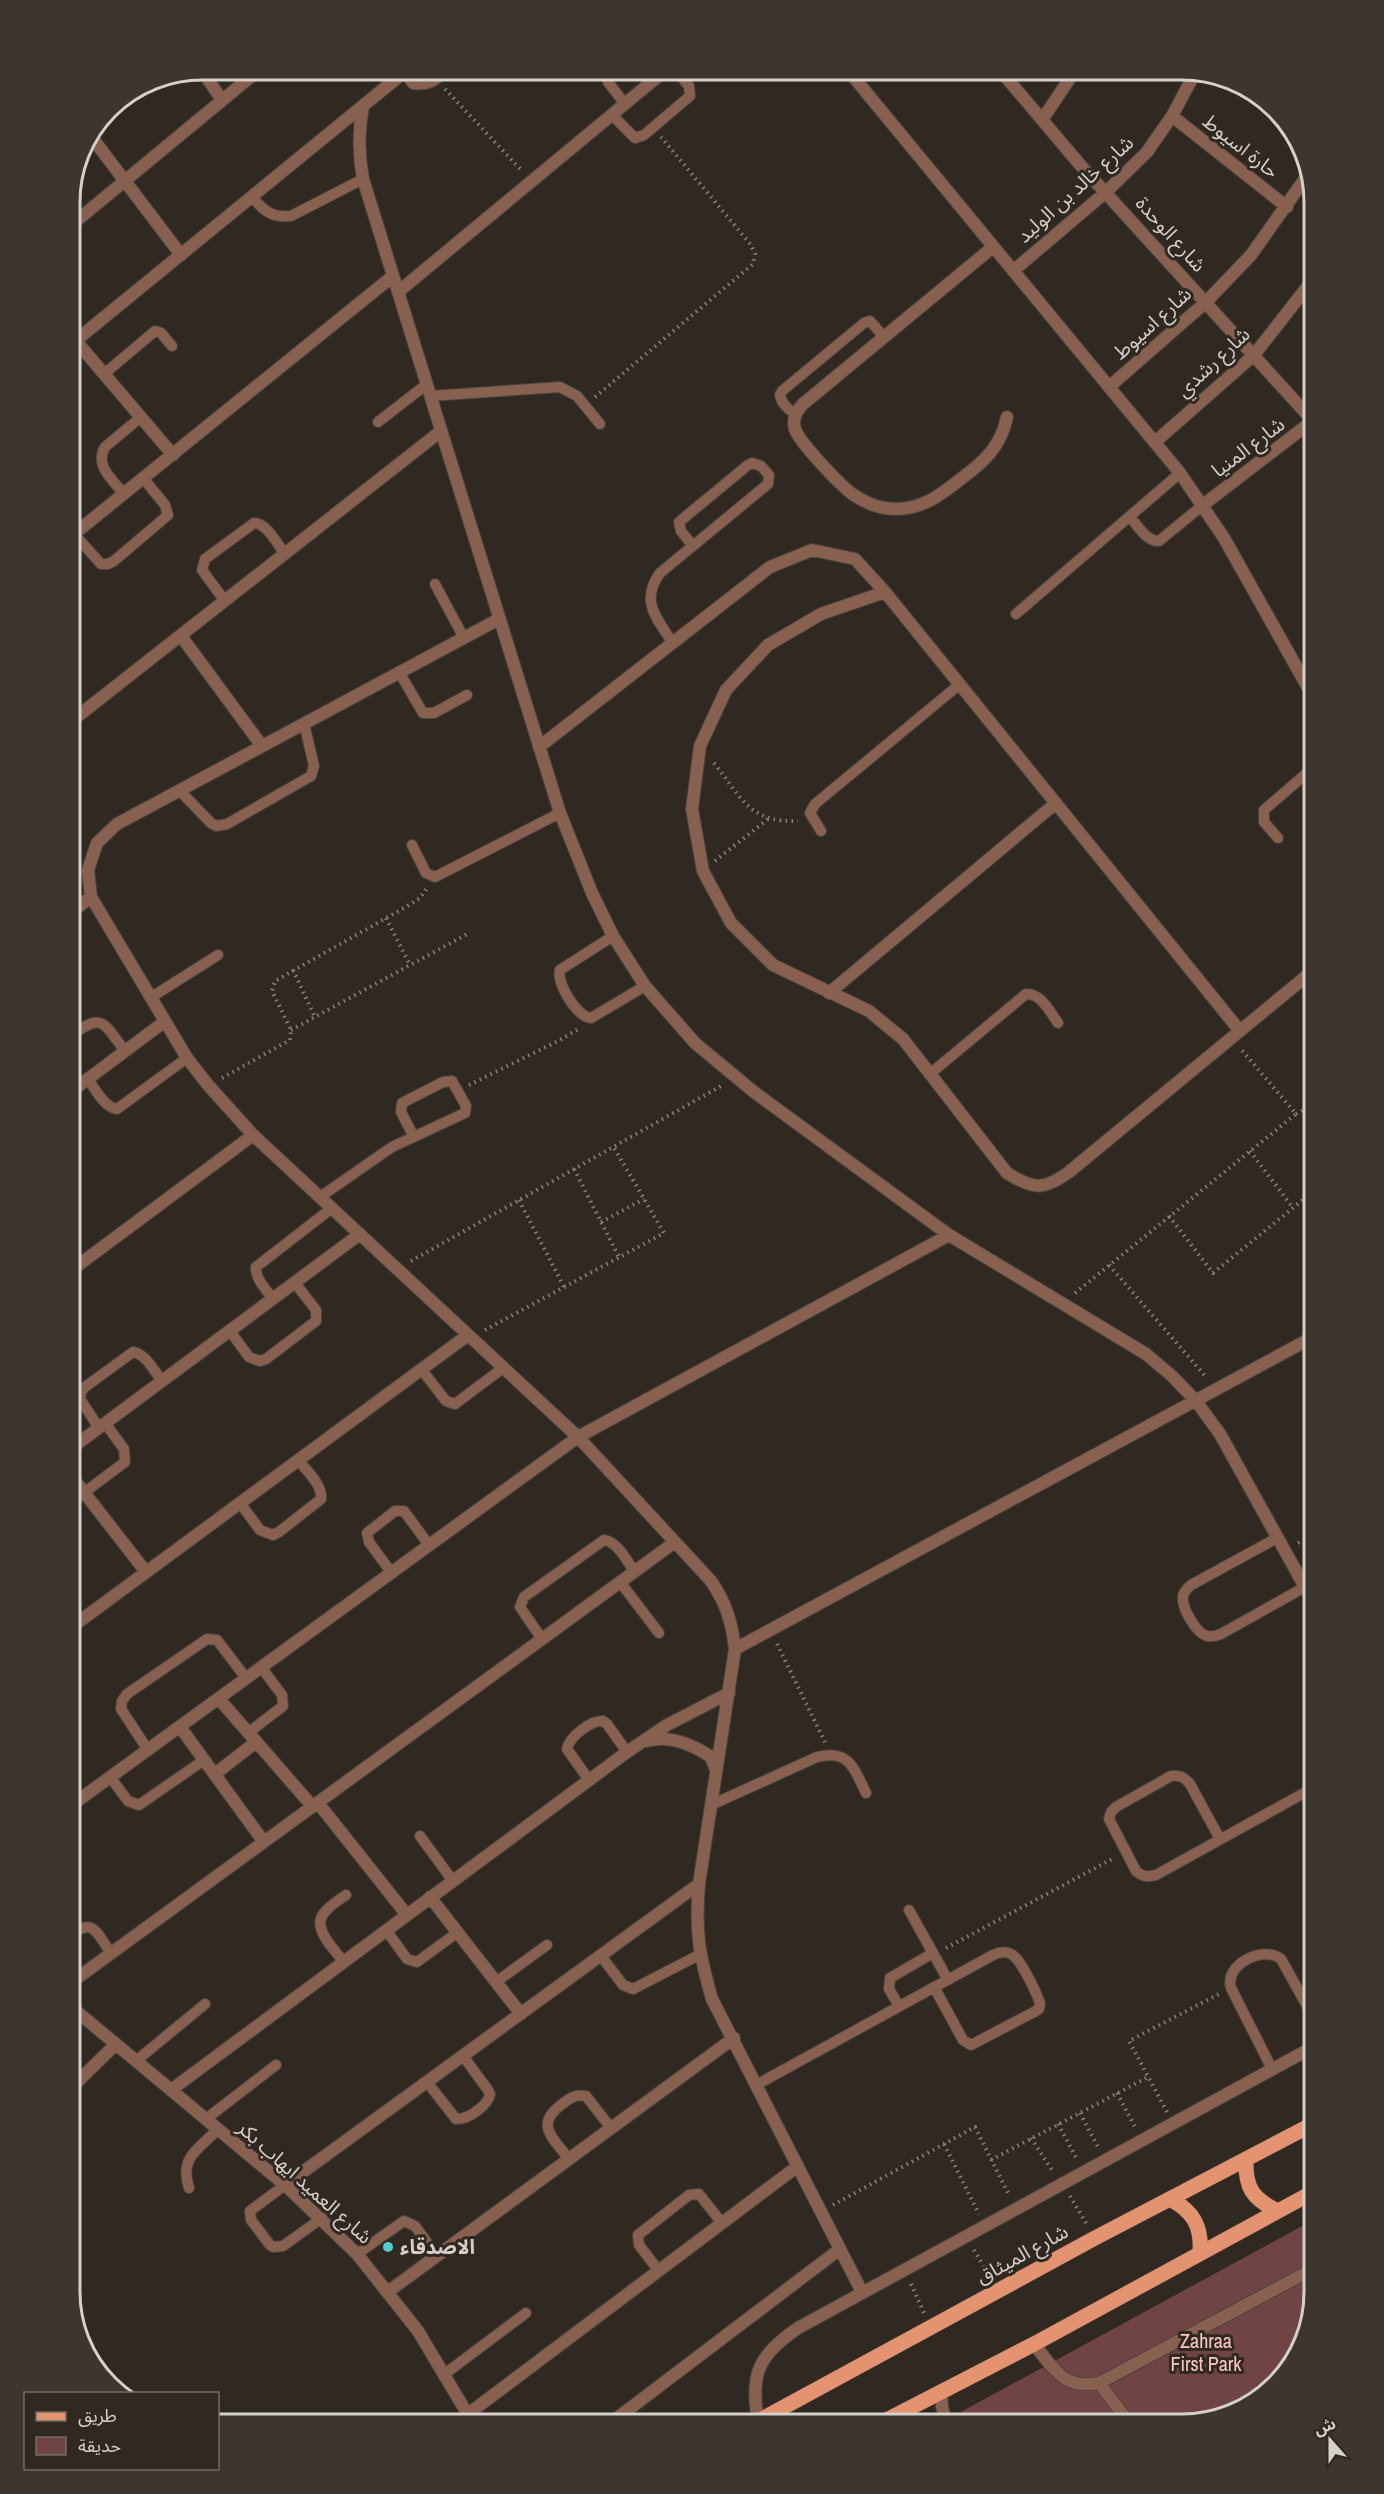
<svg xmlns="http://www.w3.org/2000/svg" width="1384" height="2494" viewBox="0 0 1384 2494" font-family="'Archivo Narrow','Noto Sans Arabic',sans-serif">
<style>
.green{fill:#704445}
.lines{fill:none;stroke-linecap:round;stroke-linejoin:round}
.lane-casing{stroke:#4a443c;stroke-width:12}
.street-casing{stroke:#4a443c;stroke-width:14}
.primary-casing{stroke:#4a443c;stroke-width:16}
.path{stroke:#89837d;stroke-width:4;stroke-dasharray:1.5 4.5;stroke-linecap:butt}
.lane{stroke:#87604f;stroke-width:10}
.street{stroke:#87604f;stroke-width:12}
.primary{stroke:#e49370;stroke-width:15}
.poi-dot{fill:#52cdcf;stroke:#302921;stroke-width:2}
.labels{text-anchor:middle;stroke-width:6;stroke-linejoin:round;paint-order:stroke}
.street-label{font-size:20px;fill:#d5d0cb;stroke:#302921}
.poi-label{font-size:20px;font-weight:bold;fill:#d5d0cb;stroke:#302921;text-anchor:start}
.park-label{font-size:20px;fill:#fac6c5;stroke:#302921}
.rim{fill:none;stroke:#d5d0cb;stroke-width:3}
</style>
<rect width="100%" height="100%" fill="#302921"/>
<path class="green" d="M1315 2219V2292L1293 2366 1233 2415 1182 2425H937Z"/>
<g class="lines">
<g class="lane-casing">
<path id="lane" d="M615 69 609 77 608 82 625 104
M404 73 413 84C429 87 437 79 449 69
M612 115 635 138 644 135 690 96 689 86 675 69
M252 197C264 211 272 218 291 216L363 179
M104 374 155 331 161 333 172 346
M430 396 560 387 577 396 600 424
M796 413C788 411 781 402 780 395L782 391 864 323 870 321 884 337
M378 422 427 384
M124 494C113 480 94 466 105 447L141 417
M1130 517C1138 526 1146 541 1159 541L1203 505
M74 534 101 564H108L114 561 168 515 165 505 144 479
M435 584 464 638
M225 601 202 570 205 559 254 523C267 523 277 544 285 554
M1016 614 1180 473
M672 642C656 617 640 601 660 573L768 484 769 475 761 466 752 463 748 465 679 522 681 531 693 546
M399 672 423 713H434L467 695
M179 790 211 823 216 826 227 824 311 776 314 766 304 723
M821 831 810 813 815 804 960 684
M1278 838 1264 822V810L1315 766
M412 845 426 873 435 877 560 813
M613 936 560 970C556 983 577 1017 591 1018L645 986
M150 998 218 955
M69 1037C103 1012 102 1021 125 1051
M931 1073 1026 994C1041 993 1050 1012 1058 1023
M88 1079C95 1089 104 1107 117 1109L187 1058
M320 1197 392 1147 465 1113 466 1106 452 1081 443 1082 402 1103 401 1112 414 1137
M273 1299C266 1289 255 1279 256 1267L332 1208
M230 1331 249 1357 260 1361 266 1359 316 1321V1310L295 1283
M421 1369 446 1401 455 1404 503 1368
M99 1428 80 1399 81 1392 85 1387 133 1352C146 1354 154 1371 162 1381
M240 1503 260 1530 273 1535 279 1532 321 1499C323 1485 306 1470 298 1460
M69 1504 125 1462 124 1449 105 1423
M1277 1538 1191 1585C1187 1589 1184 1591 1183 1596 1181 1607 1196 1633 1207 1636 1212 1637 1216 1636 1221 1634L1305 1587
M391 1572 369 1542 367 1533 395 1511H404L429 1545
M620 1582 659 1633
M542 1639 520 1607 524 1597 604 1540C618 1542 627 1561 634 1571
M248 1733 283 1706 282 1695 261 1667
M148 1750 121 1709 122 1701 127 1694 207 1639 217 1640 246 1678
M110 1777 128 1801 139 1805 204 1760
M589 1780 567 1749C569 1737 591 1720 603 1721L607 1724 627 1752
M711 1805 817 1757C849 1749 854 1768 866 1793
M420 1836 453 1881
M1220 1839 1190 1784C1184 1777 1180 1775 1171 1776L1116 1807 1111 1812 1109 1819 1136 1871C1143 1877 1147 1877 1156 1875L1315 1787
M909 1910 948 1980
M386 1930 407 1959 417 1962 458 1932
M69 1935C95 1917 96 1933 111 1953
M601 1956 623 1985 633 1989 699 1955
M344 1962C335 1950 311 1928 324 1913 329 1906 339 1900 346 1895
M496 1982 547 1945
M899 2006 889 1989 890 1978 933 1953
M136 2061 205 2004
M1272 2069 1231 1988C1224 1964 1264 1945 1281 1959L1315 2020
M427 2082 456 2119C467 2120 488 2106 490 2094L488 2090 463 2056
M756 2085 993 1955C999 1952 1005 1951 1011 1954 1021 1959 1036 1992 1040 2003L1039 2009 1034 2012 971 2045 963 2040 934 1987
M206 2119 276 2065
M569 2159C554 2139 534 2125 561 2105 570 2098 575 2094 586 2096L611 2128
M285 2185 250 2211 251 2220 270 2245 273 2247 283 2246 322 2218
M189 2188C179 2157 198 2150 218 2129
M357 2254 404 2221 415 2226 437 2256
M659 2271 639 2245 638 2235 689 2195 699 2194 722 2223
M446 2373 526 2313"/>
</g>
<g class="street-casing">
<path id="street" d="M201 69 222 100
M847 69 1180 473 1224 538 1315 700
M999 69 1082 167 1315 423
M363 106C358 132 358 153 363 179L560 813 592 893 613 936 645 986 695 1043 754 1092 949 1235 1146 1354 1172 1376 1196 1401 1220 1434 1315 1605
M1172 116 1287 207
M1042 120 1076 69
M90 135 181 255
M69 227 260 69
M993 247 803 404C796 411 792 419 795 429 799 442 844 490 857 497 868 504 883 509 896 509 923 509 942 494 962 478 985 461 1001 446 1007 417
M1013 271 1106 192 1147 152 1172 116 1196 71
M398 292 667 69
M76 341 173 455
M69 346 408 69
M1109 387 1206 302 1251 255 1309 173
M1155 442 1254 355 1315 277
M1203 505 1315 419
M69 538 393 276
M885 592 821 614 768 645 726 690 700 746 692 809 703 871 731 923 773 965 869 1011 903 1039 1007 1173C1034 1190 1044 1190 1069 1172L1315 969
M499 619 117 824 97 843 88 870 91 897 187 1058 208 1085 253 1135 578 1437 711 1581C726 1603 732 1622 735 1649L699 1884C695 1931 699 1954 712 1999L862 2292
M181 636 262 746
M69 723 441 431
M539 747 770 567 812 550 855 559 885 592 1240 1031
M69 914 91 897
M829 993 1056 803
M69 1093 164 1022
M69 1272 253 1135
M69 1450 360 1234
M69 1473 146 1572
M69 1629 468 1335
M735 1649 1315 1336
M219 1699 313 1807
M180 1727 264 1842
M647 1741C669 1735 693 1745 711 1757L716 1770
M215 1774 256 1742
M318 1803 407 1915
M69 1807 578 1437 949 1235
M430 1897 521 2014
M69 1984 675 1542
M69 2005 285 2185 357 2254 418 2331 474 2425
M69 2090 116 2044
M171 2090 627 1752 667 1725 729 1693
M285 2185 699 1884
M389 2291 734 2038
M1034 2344C1054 2369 1064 2390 1099 2383L1315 2268
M1099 2383 1131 2425
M941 2391 942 2407 947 2425
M468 2414 798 2166
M758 2421C750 2374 758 2355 798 2328L1315 2046
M608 2425 840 2249"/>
</g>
<g class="primary-casing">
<path id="primary" d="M1246 2159C1245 2187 1252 2199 1278 2211
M1170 2199C1193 2211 1202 2226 1200 2253
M751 2425 1095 2238 1315 2123
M877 2425 1034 2344 1315 2191"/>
</g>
<path class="path" d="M445 89 522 171
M595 397 753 264 755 254 751 245 661 137
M714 763C741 797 749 823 798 821
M715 861 768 819
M386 918 410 965
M293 970 315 1017
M291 1030 469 933
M222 1078 290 1040 291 1030 272 991 275 981 411 904 420 898 427 888
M469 1085 560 1040 580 1028
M1296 1114 1315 1104
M1250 1151 1293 1208
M574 1169 619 1257
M519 1200 564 1287
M1169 1216 1213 1273 1315 1190
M601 1222 644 1199
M411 1261 723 1085
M1109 1265 1207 1378
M1075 1293 1296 1114 1240 1048
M485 1330 664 1233 613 1146
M1298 1543 1315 1534
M777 1644 825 1742
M946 1948 1114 1858
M1117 2093 1135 2127
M1167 2112 1129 2041 1219 1994
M1080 2113 1099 2149
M1058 2124 1078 2161
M1031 2138 1054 2173
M944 2144 979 2214
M991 2160 1148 2077
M1070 2196 1086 2223
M833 2205 975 2127 1009 2195
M974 2250 990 2277
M911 2284 924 2313"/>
<use href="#lane" class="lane"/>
<use href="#street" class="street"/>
<use href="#primary" class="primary"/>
</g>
<circle class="poi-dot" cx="388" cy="2247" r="6"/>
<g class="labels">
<g class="street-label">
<text transform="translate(1241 146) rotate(38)" y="7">حارة اسيوط</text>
<text transform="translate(1075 189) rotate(-42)" y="7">شارع خالد بن الوليد</text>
<text transform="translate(1171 234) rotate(48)" y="7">شارع الوحدة</text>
<text transform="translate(1152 323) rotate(-42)" y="7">شارع اسيوط</text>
<text transform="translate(1213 362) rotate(-43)" y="7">شارع رشدي</text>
<text transform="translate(1248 447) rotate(-37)" y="7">شارع المنيا</text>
<text transform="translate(305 2182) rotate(42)" y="7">شارع العميد ايهاب بكر</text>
<text transform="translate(1022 2254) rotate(-29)" y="7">شارع الميثاق</text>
</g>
<g class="poi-label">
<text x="400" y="2254">الاصدقاء</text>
</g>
<g class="park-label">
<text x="1206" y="2348">Zahraa<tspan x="1206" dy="23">First Park</tspan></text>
</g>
</g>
<path d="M0 0H1384V2494H0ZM202 80H1182A122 122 0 0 1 1304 202V2292A122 122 0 0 1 1182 2414H202A122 122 0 0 1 80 2292V202A122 122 0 0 1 202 80Z" fill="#3d362f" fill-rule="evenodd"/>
<path class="rim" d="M202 80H1182A122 122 0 0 1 1304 202V2292A122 122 0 0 1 1182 2414H202A122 122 0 0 1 80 2292V202A122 122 0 0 1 202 80Z"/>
<rect x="24" y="2392" width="195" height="78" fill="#302921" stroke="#726c65" stroke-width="1.5"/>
<rect x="36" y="2412" width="30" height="9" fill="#e49370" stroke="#726c65" stroke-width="1.5"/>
<text x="78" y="2422" font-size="18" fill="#d5d0cb">طريق</text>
<rect x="36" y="2437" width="30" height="18" fill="#704445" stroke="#726c65" stroke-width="1.5"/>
<text x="78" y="2452" font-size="18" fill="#d5d0cb">حديقة</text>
<g transform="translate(1330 2440) rotate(339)" stroke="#302921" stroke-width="4.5" paint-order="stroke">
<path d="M0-4.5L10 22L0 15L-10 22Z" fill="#d5d0cb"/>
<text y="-9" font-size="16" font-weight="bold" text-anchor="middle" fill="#d5d0cb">ش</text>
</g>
</svg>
